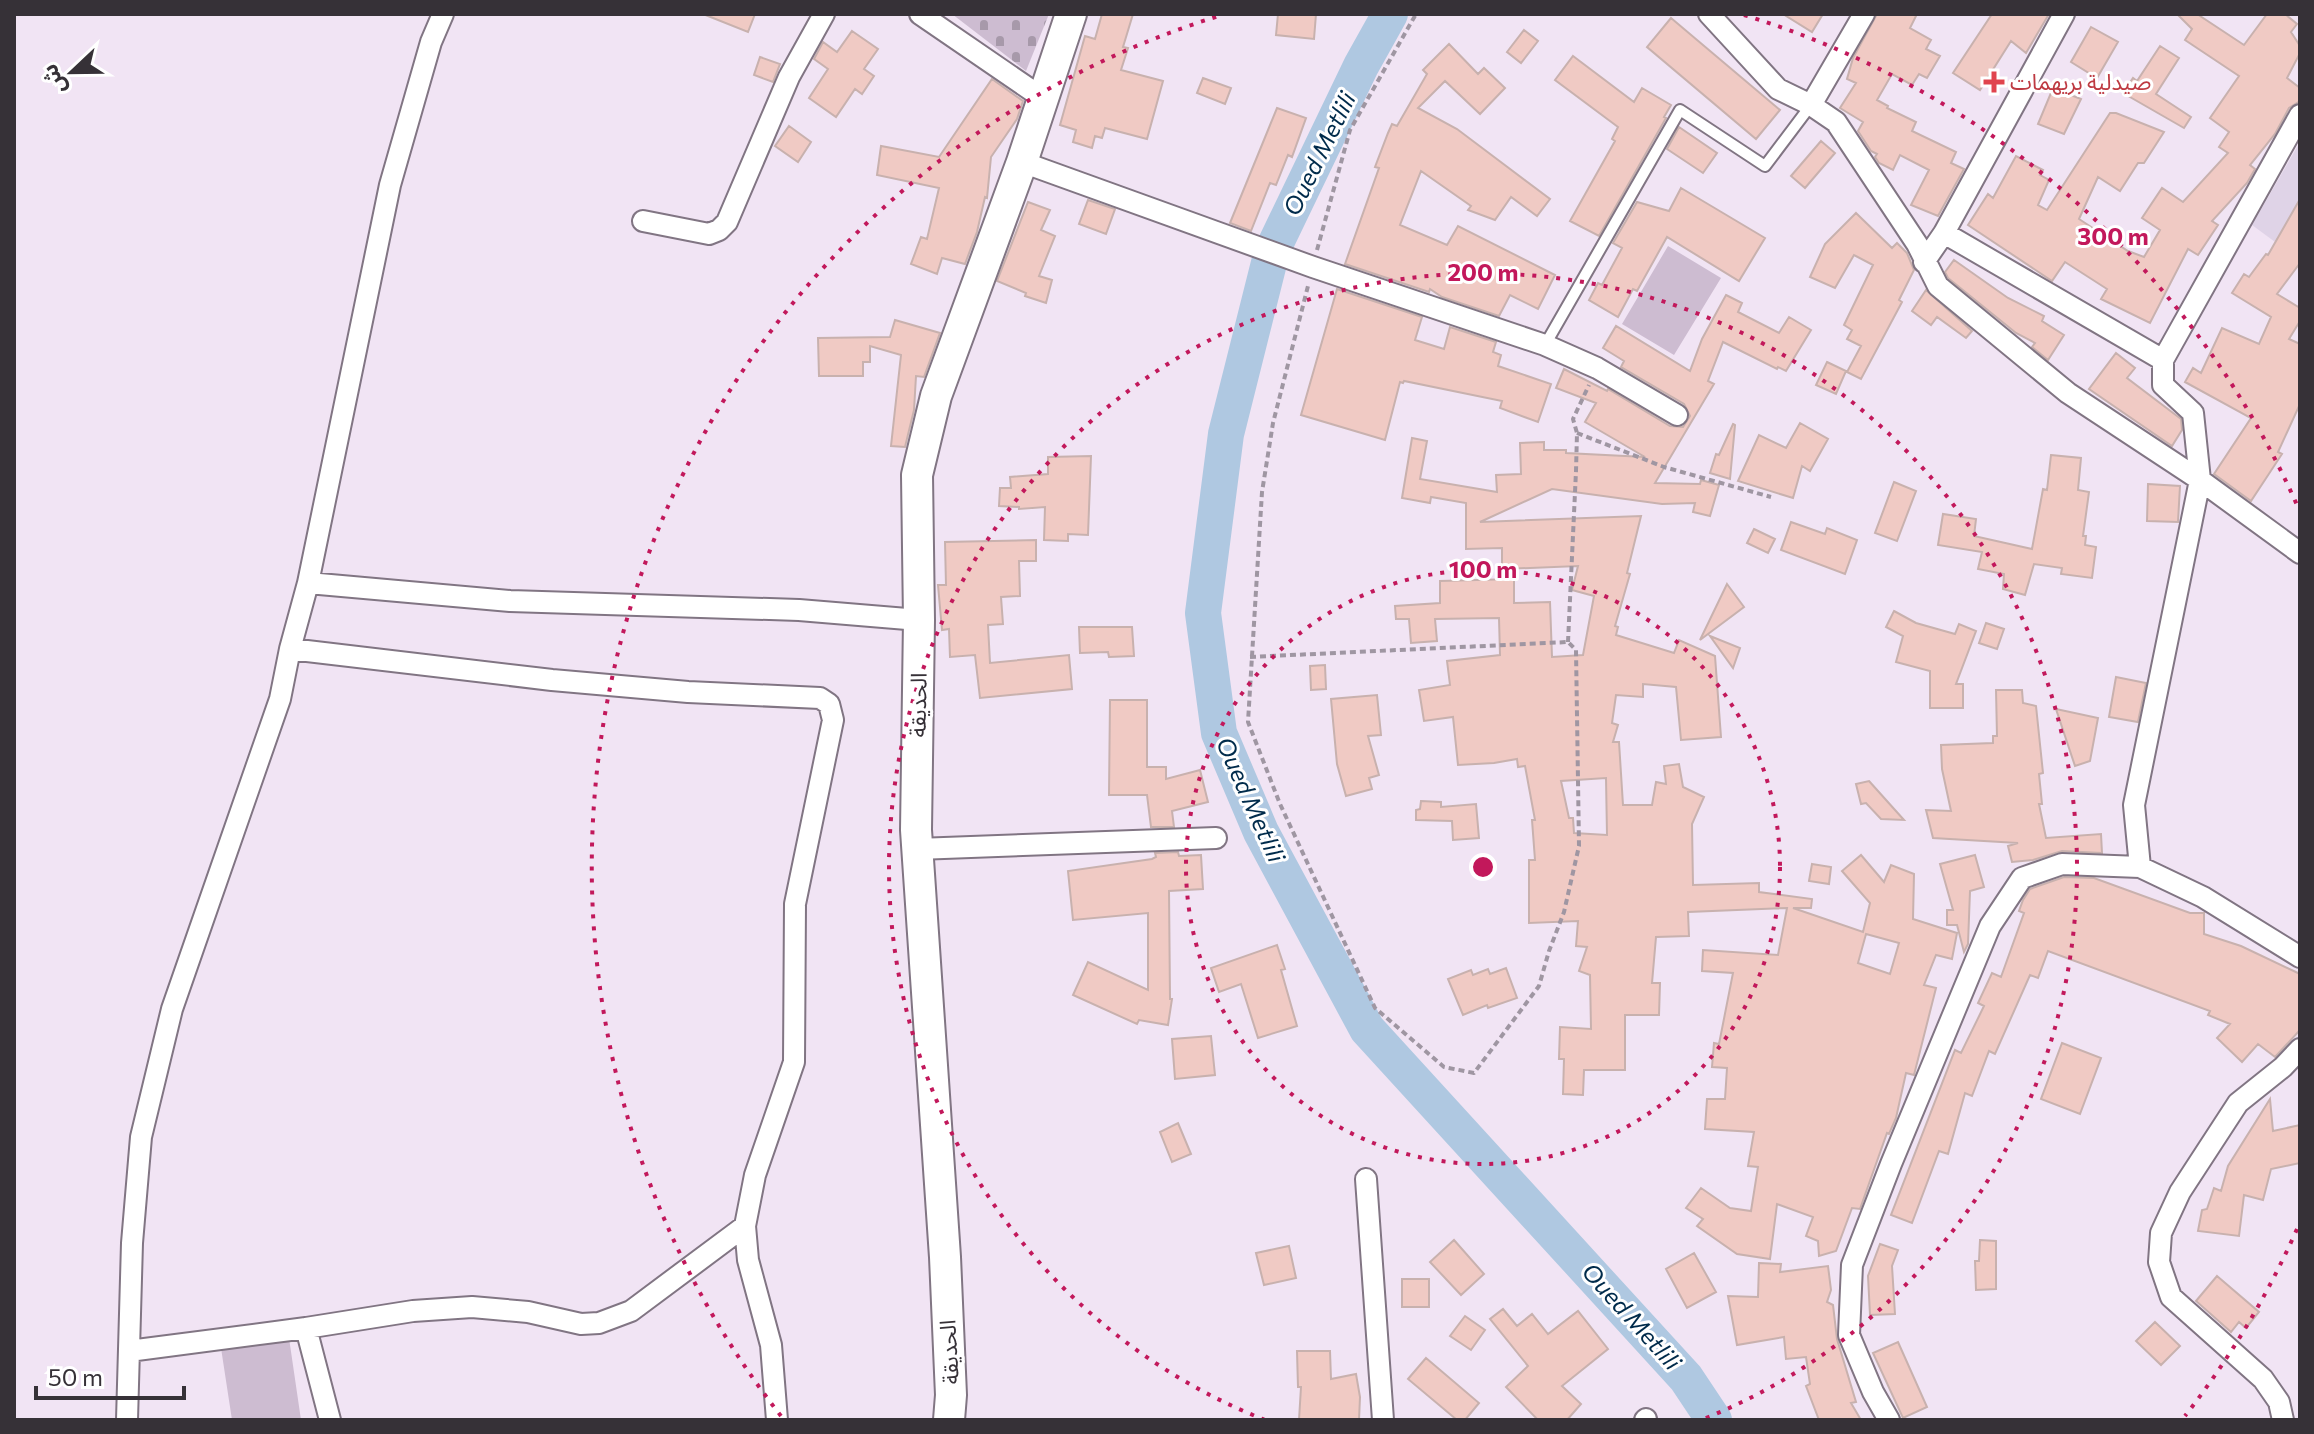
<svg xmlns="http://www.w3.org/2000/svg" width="2314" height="1434" viewBox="0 0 2314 1434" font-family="Commissioner,'Noto Sans Arabic',sans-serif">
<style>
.education{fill:#dfd3e7}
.green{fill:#cdbcd1}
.cemetery{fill:url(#cemetery-stones)}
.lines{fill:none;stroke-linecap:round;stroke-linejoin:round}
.river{stroke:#afc8e1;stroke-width:36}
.building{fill:#f0cac4;stroke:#c8b1ae;stroke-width:2;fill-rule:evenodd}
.lane-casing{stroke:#817583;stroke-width:14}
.street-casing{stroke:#817583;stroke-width:24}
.secondary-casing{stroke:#817583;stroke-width:34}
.path{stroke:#9f96a2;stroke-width:4;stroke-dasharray:6 4;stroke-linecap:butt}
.lane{stroke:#fff;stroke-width:10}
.street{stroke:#fff;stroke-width:20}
.secondary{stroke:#fff;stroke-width:30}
.ring{fill:none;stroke:#c2185b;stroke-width:4;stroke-dasharray:4 8}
.health-dot{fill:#e0444e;stroke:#fff;stroke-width:3}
.labels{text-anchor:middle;stroke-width:6;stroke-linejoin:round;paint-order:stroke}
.health-label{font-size:22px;fill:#be3a42;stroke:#fff;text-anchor:start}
.street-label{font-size:22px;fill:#363137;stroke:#fff}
.water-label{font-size:24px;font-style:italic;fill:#002b4b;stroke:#fff}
.centre{fill:#c2185b;stroke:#fff;stroke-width:4}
.ring-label{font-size:24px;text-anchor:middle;font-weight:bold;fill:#c2185b;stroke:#fff;stroke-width:6;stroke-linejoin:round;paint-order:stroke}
</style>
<defs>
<pattern id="cemetery-stones" width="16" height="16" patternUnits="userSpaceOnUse" patternTransform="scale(2)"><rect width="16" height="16" fill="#cdbcd1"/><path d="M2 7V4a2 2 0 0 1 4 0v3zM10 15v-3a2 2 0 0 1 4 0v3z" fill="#a799aa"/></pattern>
</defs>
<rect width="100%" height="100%" fill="#f1e4f4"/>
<path class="education" d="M2300 142V250L2297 258 2252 225Z"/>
<path class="green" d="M1668 246 1721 278 1674 355 1622 324Z
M289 1338 301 1420H232L221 1348Z"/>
<path class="cemetery" d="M952 14H1049L1026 71Z"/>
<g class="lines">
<path class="river" d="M1390 14 1361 66 1272 251 1226 434 1203 613 1219 733 1261 832 1367 1029 1686 1378 1714 1420"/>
</g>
<path class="building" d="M703 14H755L748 32Z
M1102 14H1133L1123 47 1128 48 1121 70 1163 81 1147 139 1105 128 1102 138 1095 136 1092 148 1073 142 1076 130 1060 125 1085 36 1095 39Z
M1278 14H1316L1314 39 1276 35Z
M1783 14H1823L1812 32Z
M1877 14H1917L1910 28 1931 40 1926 49 1940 56 1927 78 1919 74 1912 85 1892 74 1877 100 1888 106 1887 108 1916 122 1912 131 1956 152 1951 163 1964 169 1938 216 1911 205 1929 170 1900 155 1893 170 1879 163 1875 157 1877 154 1871 151 1858 131 1863 122 1840 108 1856 83 1847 79 1853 58Z
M1992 14H2049L2026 53 2011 41 1980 90 1953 73Z
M2177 14H2197L2244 45 2267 14H2285L2297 24 2291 32 2300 46V53L2287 78 2300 88V101L2289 108 2275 134 2250 165 2255 169 2247 183 2212 221 2218 225 2198 255 2188 249 2150 323 2101 299 2107 289 2065 262 2052 281 1968 225 1988 194 1993 198 2016 156 2043 170 2040 175 2049 180 2038 205 2047 210 2110 113H2116L2164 132 2144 163H2138L2120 191 2098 177 2079 219 2128 251 2144 257 2160 230 2142 218 2162 188 2183 202 2228 153 2219 147 2229 132 2210 118 2239 76 2185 40 2192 29Z
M1671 18 1780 110 1756 139 1647 47Z
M2091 27 2118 42 2097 78 2071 62Z
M1524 30 1538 41 1521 63 1507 52Z
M852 31 878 49 864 69 874 76 862 94 855 89 836 117 809 98 828 69 814 59 823 42 837 52Z
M1449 44 1478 74 1484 68 1505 88 1480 114 1445 81 1418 108 1457 129 1550 199 1537 216 1511 197 1495 220 1468 210 1471 206 1421 171 1400 225 1447 245 1458 226 1555 275 1538 309 1510 295 1499 316 1442 297 1430 289 1429 292 1345 264 1379 168 1375 167 1388 133 1392 124 1397 126 1427 74 1423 70Z
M2160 46 2179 58 2156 94 2191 117 2184 128 2123 93 2133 78 2137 81Z
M1573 56 1634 102 1642 88 1671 105 1664 117 1666 118 1599 236 1570 221 1615 141 1612 139 1618 127 1555 80Z
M760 57 780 64 773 82 754 75Z
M1203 78 1231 88 1225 104 1197 93Z
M992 79 1023 101 1017 119 991 157 987 198 985 197 977 232 965 264 942 258 937 274 911 264 921 237 927 239 939 188 877 175 881 146 939 157Z
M2053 88 2081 99 2064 134 2038 124Z
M1277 108 1306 118 1292 157 1288 155 1276 185 1270 183 1251 231 1230 223Z
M789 126 811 142 798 162 775 146Z
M1679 127 1717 153 1703 173 1667 149Z
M1821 141 1835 153 1805 188 1791 176Z
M1681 188 1765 238 1739 281 1667 237 1637 291 1633 289 1618 317 1589 300 1598 283 1602 285 1622 248 1613 243 1637 202 1669 211Z
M2300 199V263L2277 294 2300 308V321L2289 339 2300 344V404L2278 452 2282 454 2251 501 2214 474 2251 418 2185 382 2193 368 2201 373 2222 328 2259 344 2271 317 2232 293 2244 274 2249 277 2266 254 2268 255Z
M1088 200 1115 209 1106 234 1079 224Z
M1028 202 1050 210 1041 230 1055 236 1039 276 1052 280 1046 303 1025 296 1026 293 997 281Z
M1856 213 1892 248 1897 243 1907 253 1914 270 1899 300 1902 302 1861 379 1847 372 1861 346 1847 339 1852 330 1844 325 1873 265 1854 255 1835 288 1810 277 1825 244Z
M1954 260 2008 298 2044 316 2042 321 2064 335 2048 360 2032 347 2035 343 2016 333 1948 278 1945 272Z
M1337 289 1422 317 1415 340 1444 349 1450 327 1496 342 1493 352 1501 355 1498 366 1551 384 1538 422 1500 408 1502 401 1404 381 1403 383 1400 382 1385 440 1301 415Z
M1926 290 1972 331 1966 338 1937 317 1931 325 1912 311Z
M1726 295 1742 303 1738 312 1779 333 1789 317 1811 330 1786 371 1778 367 1777 369 1723 342 1708 381 1714 384 1655 483 1700 484 1701 480 1719 485 1710 516 1693 512 1695 503 1662 504 1552 489 1480 522 1641 516 1627 573 1630 574 1615 626 1618 627 1616 635 1674 653 1679 640 1715 656 1721 737 1681 740 1676 687 1643 684V697L1616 695 1612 723 1618 725 1613 742H1619L1623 805H1652L1656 782 1666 784 1664 766 1679 764 1683 787 1704 797 1692 824 1693 885 1759 883V892L1812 899 1811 908H1793L1863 932 1870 903 1842 871 1861 855 1884 882 1891 865 1914 874 1913 919 1957 933 1952 959 1936 955 1924 985 1936 988 1914 1075 1906 1073 1896 1118 1889 1134 1887 1133 1860 1209 1852 1208 1836 1251 1819 1256 1818 1241 1806 1236 1813 1217 1777 1204 1770 1259 1737 1254 1697 1226 1703 1219 1686 1208 1701 1188 1730 1208 1751 1211 1758 1167 1748 1166 1754 1132 1705 1129 1707 1099H1725L1727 1068 1712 1067 1714 1043 1719 1044 1733 973 1702 971 1703 950 1778 955 1787 908 1688 912 1689 936 1656 937 1652 983H1660L1659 1015H1625V1070H1584L1583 1095 1563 1094 1564 1059H1559L1560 1027 1591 1029 1590 975 1579 971 1587 947 1576 946 1578 921 1529 923V860H1535L1532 820H1535L1525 766 1518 767 1517 759 1494 763 1458 765 1453 717 1424 721 1419 690 1450 685 1447 661 1500 655 1499 618 1435 619 1437 641 1411 643 1409 619H1396L1395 606 1440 603V581L1514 579V603L1550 602 1552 657 1583 655 1594 596 1572 590 1578 566 1502 569V548L1466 549V503L1431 497 1430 503 1402 498 1412 438 1427 441 1420 479 1497 492 1496 475 1521 474 1520 443 1544 442V450H1566V453L1645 457 1585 422 1596 403 1556 388 1564 369 1607 391 1608 389 1670 426 1683 427 1690 416 1684 404 1621 367 1624 361 1603 348 1616 326 1690 371 1702 339ZM1606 778 1607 835 1574 833 1573 818H1569L1561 781ZM1866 934 1899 943 1890 974 1858 963Z
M895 320 940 333 924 377 916 376 914 410 905 447 891 446 901 355 870 346V362H863V376H819L818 338 890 337Z
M2116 353 2135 368 2127 378 2181 419 2182 430 2172 446 2089 389Z
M1827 362 1846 371 1836 394 1816 385Z
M1800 423 1828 439 1810 471 1802 466 1793 498 1738 481 1759 435 1786 448Z
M1733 424 1735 425 1730 479 1710 473 1716 454 1719 455Z
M2051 455 2081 458 2078 490 2089 492 2083 536H2086L2085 545 2096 547 2092 578 2061 574 2062 568 2034 564 2025 595 2003 589 2004 574 1978 569 1982 552 1938 545 1943 514 1976 519 1974 536 2032 549 2043 489 2047 490Z
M1091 456 1088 535 1068 534V541L1044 540 1045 507 1019 509V507L999 506 1000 488H1011L1010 477 1048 474V457Z
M1894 482 1916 491 1897 541 1875 533Z
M2148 484 2180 486 2178 522 2147 521Z
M1791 522 1825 534 1827 528 1857 540 1845 574 1781 550Z
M1754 529 1775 539 1768 553 1747 543Z
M1036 540V561H1019L1020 596 1001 597 1003 624 988 625 990 663 1069 655 1072 689 980 698 975 655 950 657 949 629 942 630 938 585H946L945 542Z
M1727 584 1744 607 1700 640Z
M1894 611 1916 623 1955 634 1959 624 1976 631 1956 684H1963V708H1930V671L1896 662 1903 636 1886 627Z
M1986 623 2004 629 1997 649 1979 643Z
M1079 627H1132L1134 656 1109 657 1108 652 1080 653Z
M1710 636 1740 648 1733 668Z
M1325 665 1326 689 1311 690 1310 666Z
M2116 677 2146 683 2138 722 2109 717Z
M1996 690H2022L2023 703 2036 706 2043 773 2039 774 2042 804H2039L2046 838 2101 834 2102 853 2062 851 2033 860 2012 862 2008 846 2018 843 1933 838 1926 810 1951 811 1942 769 1941 745 1993 743V736H1997Z
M1377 695 1381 735 1368 736 1379 775 1369 778 1372 789 1346 796 1337 764 1331 699Z
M1110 700H1147V767H1166V779L1200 770 1208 802 1172 811 1174 827H1151L1147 795H1109Z
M2056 709 2098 718 2090 761 2075 766Z
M1869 781 1904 820 1881 819 1866 803 1861 804 1856 784Z
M1421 801 1441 802V807L1476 804 1479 838 1453 840 1452 821 1416 820V810L1420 809Z
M1178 852 1179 856 1201 855 1203 889 1169 891 1170 999H1172L1168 1025 1139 1020 1137 1024 1073 995 1088 962 1148 990V913L1073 920 1068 871 1152 859 1156 857 1155 853Z
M1975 855 1984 887 1970 891 1968 944 1964 952 1957 925H1947V910H1953L1940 864Z
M1812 864 1831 867 1829 884 1809 881Z
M2064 877 2094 878 2190 913H2204V934L2241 946 2300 974V1030L2275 1057 2258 1044 2242 1062 2217 1038 2230 1024 2208 1015 2210 1011 2048 951 2038 978 2030 975 1995 1054 1989 1051 1972 1096 1965 1093 1948 1154 1939 1151 1912 1223 1891 1215 1955 1050 1961 1053 1984 1006 1978 1003 1992 973 2001 977 2024 913 2019 911 2023 900 2030 889Z
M1277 945 1285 969 1281 970 1297 1026 1258 1038 1241 984 1219 992 1211 968Z
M1506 968 1517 998 1488 1008 1487 1005 1463 1015 1448 979 1471 970 1473 975 1488 969 1490 974Z
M1211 1036 1215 1075 1175 1079 1172 1039Z
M2062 1043 2101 1058 2080 1114 2041 1099Z
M2270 1099 2273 1131 2300 1125V1163L2271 1169 2263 1200 2244 1195 2239 1236 2198 1231 2202 1210 2207 1209 2214 1188 2221 1191 2228 1166Z
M1178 1123 1191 1154 1172 1162 1160 1132Z
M1454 1240 1484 1274 1461 1295 1430 1262Z
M1980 1240 1996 1241V1289L1976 1290 1975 1261H1979Z
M1880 1244 1898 1250 1892 1266 1895 1314 1870 1315 1868 1276Z
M1289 1246 1296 1278 1264 1285 1256 1253Z
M1694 1253 1716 1292 1687 1308 1666 1269Z
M1759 1263 1781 1264 1780 1272 1828 1266 1831 1290 1827 1302 1833 1305 1837 1339 1856 1402 1851 1403 1861 1420H1819L1806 1386 1810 1384 1806 1357 1786 1359 1784 1337 1737 1345 1728 1296 1758 1297Z
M2217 1276 2259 1312 2246 1328 2239 1322 2231 1332 2196 1301Z
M1402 1279H1429V1307H1402Z
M1503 1309 1517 1326 1532 1314 1548 1334 1578 1311 1608 1349 1562 1386 1581 1404 1567 1420H1538L1506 1387 1528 1366 1490 1319Z
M1465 1316 1485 1330 1471 1350 1450 1336Z
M2155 1322 2180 1346 2161 1365 2136 1341Z
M1898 1342 1927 1407 1903 1418 1873 1353Z
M1297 1351H1330L1331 1379 1356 1374 1360 1397 1359 1420H1299L1301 1387H1298Z
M1426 1358 1479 1403 1465 1420H1457L1408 1379Z"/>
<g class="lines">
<g class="lane-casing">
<path id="lane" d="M1545 345 1680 110 1765 166 1811 105"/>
</g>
<g class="street-casing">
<path id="street" d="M920 14 1044 99
M1709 14 1778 89 1811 105 1836 122 1917 244 1938 286 2068 393 2200 480 2300 553
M1811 105 1864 14
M1022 162 1313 267 1545 345 1597 368 1677 415
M643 221 709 234 719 230 727 222 789 77 824 14
M1944 233 2163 360
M1924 262 1944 233 2064 14
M308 583 510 601 799 610 919 620
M290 649 552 680 688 692 820 698 829 704 833 720 795 904 794 1062 755 1175 745 1226 748 1260 771 1345 777 1420
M917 849 1216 838
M2140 867 2134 805 2200 480 2193 413 2163 385V360L2300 115
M1366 1179 1383 1420
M306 1328 413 1311 472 1307 528 1312 581 1324 599 1323 631 1311 745 1226
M129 1351 306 1328 330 1420
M127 1420 132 1243 141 1137 172 1009 280 699 290 649 308 583 390 185 431 42 443 14
M1645 1420 1646 1419
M1889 1420 1873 1392 1849 1335 1852 1265 1891 1164 1990 926 2022 878 2062 864 2140 867 2203 897 2300 957
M2283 1420 2279 1402 2263 1379 2171 1297 2159 1262 2161 1233 2180 1192 2238 1103 2283 1067 2300 1049"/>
</g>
<g class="secondary-casing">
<path id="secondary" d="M949 1420 951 1395 945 1257 916 830 919 620 917 475 936 396 1022 162 1071 14"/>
</g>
<path class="path" d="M1317 250 1350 130 1416 14
M1577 433 1664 467 1771 497
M1568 642 1576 471 1577 433 1573 419 1589 385
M1250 657 1568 642 1576 650 1579 846 1564 912 1549 951 1539 986 1474 1073 1444 1067 1375 1008 1280 804 1248 722 1262 492 1273 423 1308 286"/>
<use href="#lane" class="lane"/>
<use href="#street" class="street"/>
<use href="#secondary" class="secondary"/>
</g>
<g class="ring">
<circle cx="1483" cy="867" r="297"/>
<path d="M1265 1420A594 594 0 1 1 1701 1420"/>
<path d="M2297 1229A891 891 0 0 1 2185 1416M781 1416A891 891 0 0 1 1222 15M1744 15A891 891 0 0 1 2297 505"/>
</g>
<path class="health-dot" d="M1990 70h8v8h8v8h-8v8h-8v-8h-8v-8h8z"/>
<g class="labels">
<g class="health-label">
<text x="2010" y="90">صيدلية بريهمات</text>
</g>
<g class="street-label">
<text transform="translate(918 705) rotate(-89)" y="8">الحديقة</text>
<text transform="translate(949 1352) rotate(-93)" y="8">الحديقة</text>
</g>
<g class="water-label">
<text transform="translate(1320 154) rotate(-64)" y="8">Oued Metlili</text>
<text transform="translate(1250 800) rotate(66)" y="8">Oued Metlili</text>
<text transform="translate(1631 1317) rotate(48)" y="8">Oued Metlili</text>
</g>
</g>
<circle cx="1483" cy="867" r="12" class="centre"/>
<g class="ring-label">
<text x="2113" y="245">300 m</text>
<text x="1483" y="281">200 m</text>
<text x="1483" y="578">100 m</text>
</g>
<rect width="2314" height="1434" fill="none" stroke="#363137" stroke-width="32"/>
<g transform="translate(72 72) rotate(248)" stroke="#ffffff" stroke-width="6" paint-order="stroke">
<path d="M0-6L14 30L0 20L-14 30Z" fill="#363137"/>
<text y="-12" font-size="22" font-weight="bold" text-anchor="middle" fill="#363137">ش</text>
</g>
<path d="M36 1386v12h148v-12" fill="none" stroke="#363137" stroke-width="4"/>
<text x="48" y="1386" font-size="24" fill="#363137" stroke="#ffffff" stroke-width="6" paint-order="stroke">50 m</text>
</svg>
